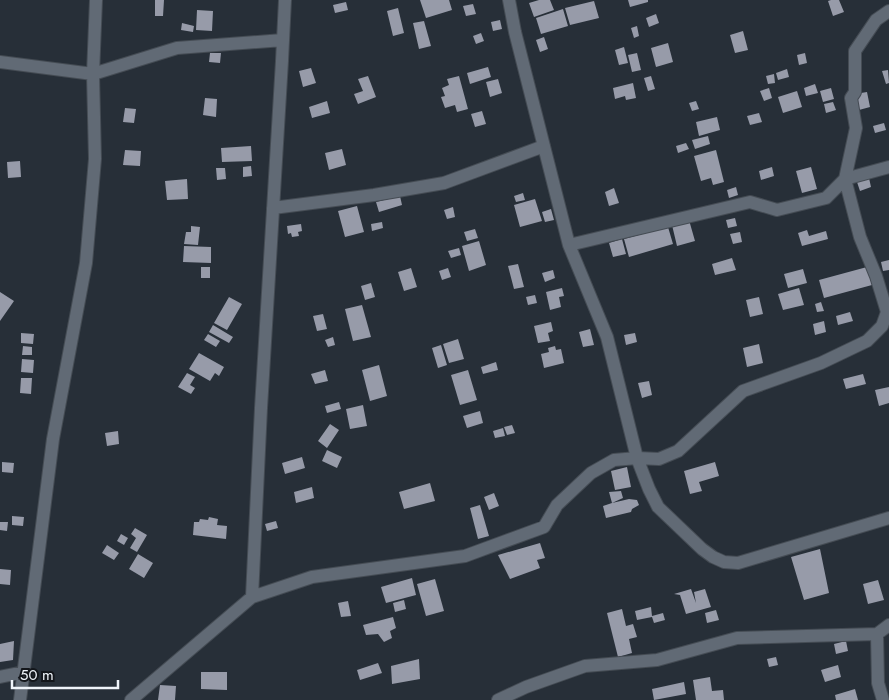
<svg xmlns="http://www.w3.org/2000/svg" width="889" height="700" viewBox="0 0 889 700" font-family="Jost,sans-serif">
<style>
.building{fill:#979ba9}
.lines{fill:none;stroke-linecap:round;stroke-linejoin:round}
.street-casing{stroke:#454c54;stroke-width:14}
.street{stroke:#616a75;stroke-width:12}
</style>
<rect width="100%" height="100%" fill="#272f38"/>
<path class="building" d="M155 0H164L163 16H155Z
M420 0H449L452 10 426 18Z
M539 0H550L554 10 534 17 529 3Z
M628 0H648V2L630 7Z
M831 0H839L844 12 833 16 828 1Z
M594 1 599 18 570 25 565 8Z
M346 2 348 10 335 13 333 5Z
M473 4 476 14 466 16 463 6Z
M398 8 404 33 393 36 387 11Z
M563 9 568 26 541 34 536 18Z
M197 10 213 11 212 31 196 30Z
M656 14 659 23 649 27 646 18Z
M500 20 502 29 493 31 491 22Z
M424 21 431 46 419 49 413 23Z
M182 23 194 26 193 32 181 30Z
M637 26 639 36 634 38 631 28Z
M743 31 748 50 735 53 730 35Z
M481 33 484 41 476 44 473 36Z
M544 37 548 49 540 52 536 40Z
M668 43 673 62 656 67 651 48Z
M624 47 628 63 619 65 615 50Z
M210 53H221L220 63 209 62Z
M637 53 641 70 632 72 628 55Z
M805 53 807 63 799 65 797 55Z
M488 67 491 77 470 84 467 73Z
M311 68 316 83 303 87 299 71Z
M787 69 789 77 778 80 776 73Z
M888 70 889 83 886 84 882 71Z
M774 74 775 83 768 84 766 76Z
M368 76 376 97 358 104 354 94 363 91 358 79Z
M459 76 468 109 457 112 455 105 445 108 441 97 445 96 442 88 449 85 447 79Z
M651 76 655 89 648 91 644 78Z
M498 79 502 93 490 97 486 82Z
M633 83 636 98 626 100 625 96 615 99 613 88Z
M815 84 818 93 806 96 804 88Z
M769 88 772 98 764 101 760 91Z
M831 88 834 99 823 102 820 91Z
M797 91 802 107 783 113 778 97Z
M867 92 870 107 859 110 855 94Z
M205 98 217 99 216 117 203 115Z
M327 101 330 113 312 118 309 107Z
M696 101 699 109 692 111 689 103Z
M833 102 836 110 826 113 824 104Z
M125 108 136 109 134 123 123 122Z
M482 111 486 124 475 127 471 114Z
M759 113 762 122 750 125 747 116Z
M717 117 720 130 699 136 696 122Z
M884 123 886 130 875 133 873 126Z
M708 136 710 144 695 149 692 140Z
M686 143 689 149 678 153 676 146Z
M251 146 252 161 222 162 221 148Z
M342 149 346 165 329 170 325 153Z
M125 150 141 151 140 166 123 165Z
M716 150 724 182 713 185 711 178 701 181 694 156Z
M20 161 21 177 8 178 7 162Z
M251 166 252 176 243 177V167Z
M772 167 774 176 761 180 759 171Z
M811 167 817 189 802 193 796 171Z
M216 168H225L226 179 217 180Z
M869 178 871 187 860 191 857 182Z
M187 179 188 199 167 200 165 181Z
M736 187 738 195 729 198 727 190Z
M614 188 619 203 609 206 605 192Z
M523 193 525 200 516 202 514 196Z
M400 196 402 205 379 212 376 202Z
M535 199 542 221 520 227 514 205Z
M357 206 364 232 345 237 338 211Z
M453 207 455 217 447 219 444 210Z
M551 209 554 220 545 222 542 212Z
M735 218 737 226 728 228 726 220Z
M689 220 695 241 677 246 672 225Z
M382 222 383 228 372 231 371 224Z
M301 224 302 231 298 232 299 236 292 237 291 233 288 234 287 226Z
M191 226 200 227 198 245 184 244 186 232H191Z
M668 227 673 244 629 257 624 239Z
M475 229 478 238 467 241 464 232Z
M807 230 809 236 826 231 828 239 802 246 798 233Z
M740 232 742 242 733 244 730 234Z
M622 239 626 254 613 257 609 243Z
M479 241 486 265 469 271 462 246Z
M184 246 211 247V263L183 262Z
M459 248 461 255 451 258 448 251Z
M732 258 736 270 715 275 712 264Z
M889 260V270L883 271 881 262Z
M518 264 524 287 514 289 508 266Z
M201 267H210V278H201Z
M867 267 872 285 824 298 819 280Z
M411 268 417 287 404 291 398 272Z
M448 268 451 277 442 280 439 271Z
M803 269 807 283 788 288 784 274Z
M553 270 555 278 545 282 542 273Z
M371 283 375 297 365 300 361 286Z
M562 288 564 296 559 297 561 307 550 310 546 292Z
M799 288 804 305 783 310 778 294Z
M0 292 14 301 0 321Z
M535 295 537 303 528 305 526 297Z
M229 297 242 304 227 330 214 323Z
M759 297 763 314 750 317 746 300Z
M821 302 824 311 817 312 815 304Z
M362 305 371 337 353 341 345 309Z
M850 312 853 321 838 325 836 316Z
M323 314 327 329 317 331 313 316Z
M824 321 826 332 815 335 813 324Z
M551 322 553 331 548 333 550 341 538 343 534 326Z
M213 325 233 337 229 343 209 332Z
M590 329 594 345 583 347 579 332Z
M21 333 34 334 33 344 21 343Z
M635 333 637 342 626 345 624 335Z
M208 334 220 341 216 347 204 340Z
M333 337 335 345 328 347 325 340Z
M458 339 464 359 449 363 443 344Z
M759 344 763 363 747 367 743 348Z
M441 345 447 365 438 368 432 348Z
M23 346 32 347V355H22Z
M555 346 556 350 561 349 564 363 544 368 541 354 549 352 548 348Z
M199 353 224 367 219 376 215 373 210 381 189 369Z
M22 359 34 360 33 373 21 372Z
M496 362 498 370 483 374 481 367Z
M379 365 387 396 370 401 362 370Z
M325 370 328 381 315 384 311 374Z
M468 370 477 400 460 405 451 375Z
M187 373 195 377 190 385 195 388 191 394 178 387Z
M863 374 866 384 846 389 843 379Z
M21 378H32L31 394 20 393Z
M649 381 652 395 642 398 638 383Z
M889 387V403L879 406 875 390Z
M339 402 341 409 327 413 325 406Z
M363 405 367 426 350 429 346 409Z
M480 411 483 423 467 428 463 416Z
M330 424 339 430 327 448 318 441Z
M512 425 515 433 507 435 504 427Z
M503 428 505 436 495 438 493 431Z
M118 431 119 444 107 446 105 433Z
M327 450 342 457 337 468 322 461Z
M302 457 305 468 285 474 282 463Z
M2 462 14 463 13 473 2 472Z
M715 462 719 476 699 482 702 491 690 494 684 471Z
M627 467 631 487 615 490 611 471Z
M430 483 435 501 404 509 399 492Z
M312 487 314 498 296 503 294 492Z
M621 491 623 498 612 503 629 499 637 500 639 505 632 509 631 512 606 518 603 506 612 503 609 492Z
M494 493 499 506 489 510 484 497Z
M480 505 489 536 478 539 470 508Z
M12 516 24 517 23 526 12 525Z
M209 517 218 519 217 525 227 526 226 539 193 535 194 522H199L200 519 208 520Z
M276 521 278 528 267 531 265 524Z
M0 522H8L7 531 0 530Z
M135 528 147 535 137 552 130 548 136 538 131 534Z
M121 534 128 538 124 545 117 541Z
M540 543 545 558 537 560 540 568 510 579 498 555Z
M107 545 119 553 114 560 102 553Z
M820 549 829 593 804 600 791 557Z
M138 554 153 563 144 578 129 569Z
M0 569 11 570 10 585 0 584Z
M412 578 416 595 386 603 381 587Z
M435 579 444 611 426 616 417 584Z
M878 580 884 600 868 604 863 584Z
M691 589 696 603 694 592 705 589 711 607 686 614 680 595 674 594Z
M404 600 406 609 395 612 393 603Z
M348 601 351 616 341 617 338 603Z
M651 607 652 616 663 613 665 620 654 623 652 617 637 620 635 611Z
M622 609 626 626 633 624 637 637 629 639 632 653 618 657 607 613Z
M716 610 719 620 707 623 705 613Z
M393 617 396 628 390 631 392 638 384 642 378 634 366 635 363 625Z
M14 641 13 660 0 662V644Z
M846 641 848 651 836 654 834 644Z
M776 657 778 665 769 667 767 659Z
M419 659 420 679 392 684 391 666Z
M378 663 382 673 360 680 357 670Z
M838 665 841 677 825 682 821 670Z
M201 672H227V690L201 689Z
M710 677 712 691 723 690 724 700H696L693 680Z
M684 682 686 694 654 700 652 689Z
M160 685 176 686 175 700H158Z
M855 689 858 700H836L835 695Z"/>
<g class="lines">
<g class="street-casing">
<path id="street" d="M509 0 515 32 569 245 607 337 637 458 649 489 658 507 702 549 713 557 724 562 738 563 889 518
M0 62 93 74 177 48 283 40
M273 208 374 195 444 183 544 146
M569 245 750 202 777 210 826 198 845 179 889 167
M252 597 261 408 282 61 285 0
M0 677 24 672
M20 700 53 439 86 263 95 159 93 74 96 0
M131 700 252 597 312 577 465 556 544 527 557 505 591 473 614 460 637 458 659 459 678 451 743 391 821 363 867 341 882 326 887 312 876 276 860 237 845 179 856 128 851 98 855 92V51L876 20 889 11
M498 700 526 687 585 666 657 660 737 638 877 634
M883 700 878 683 877 634 889 625"/>
</g>
<use href="#street" class="street"/>
</g>
<path d="M12 680v8h106v-8" fill="none" stroke="#eff4fa" stroke-width="2.5"/>
<text x="20" y="680" font-size="15" fill="#eff4fa" stroke="#13161b" stroke-width="4" paint-order="stroke">50 m</text>
</svg>
